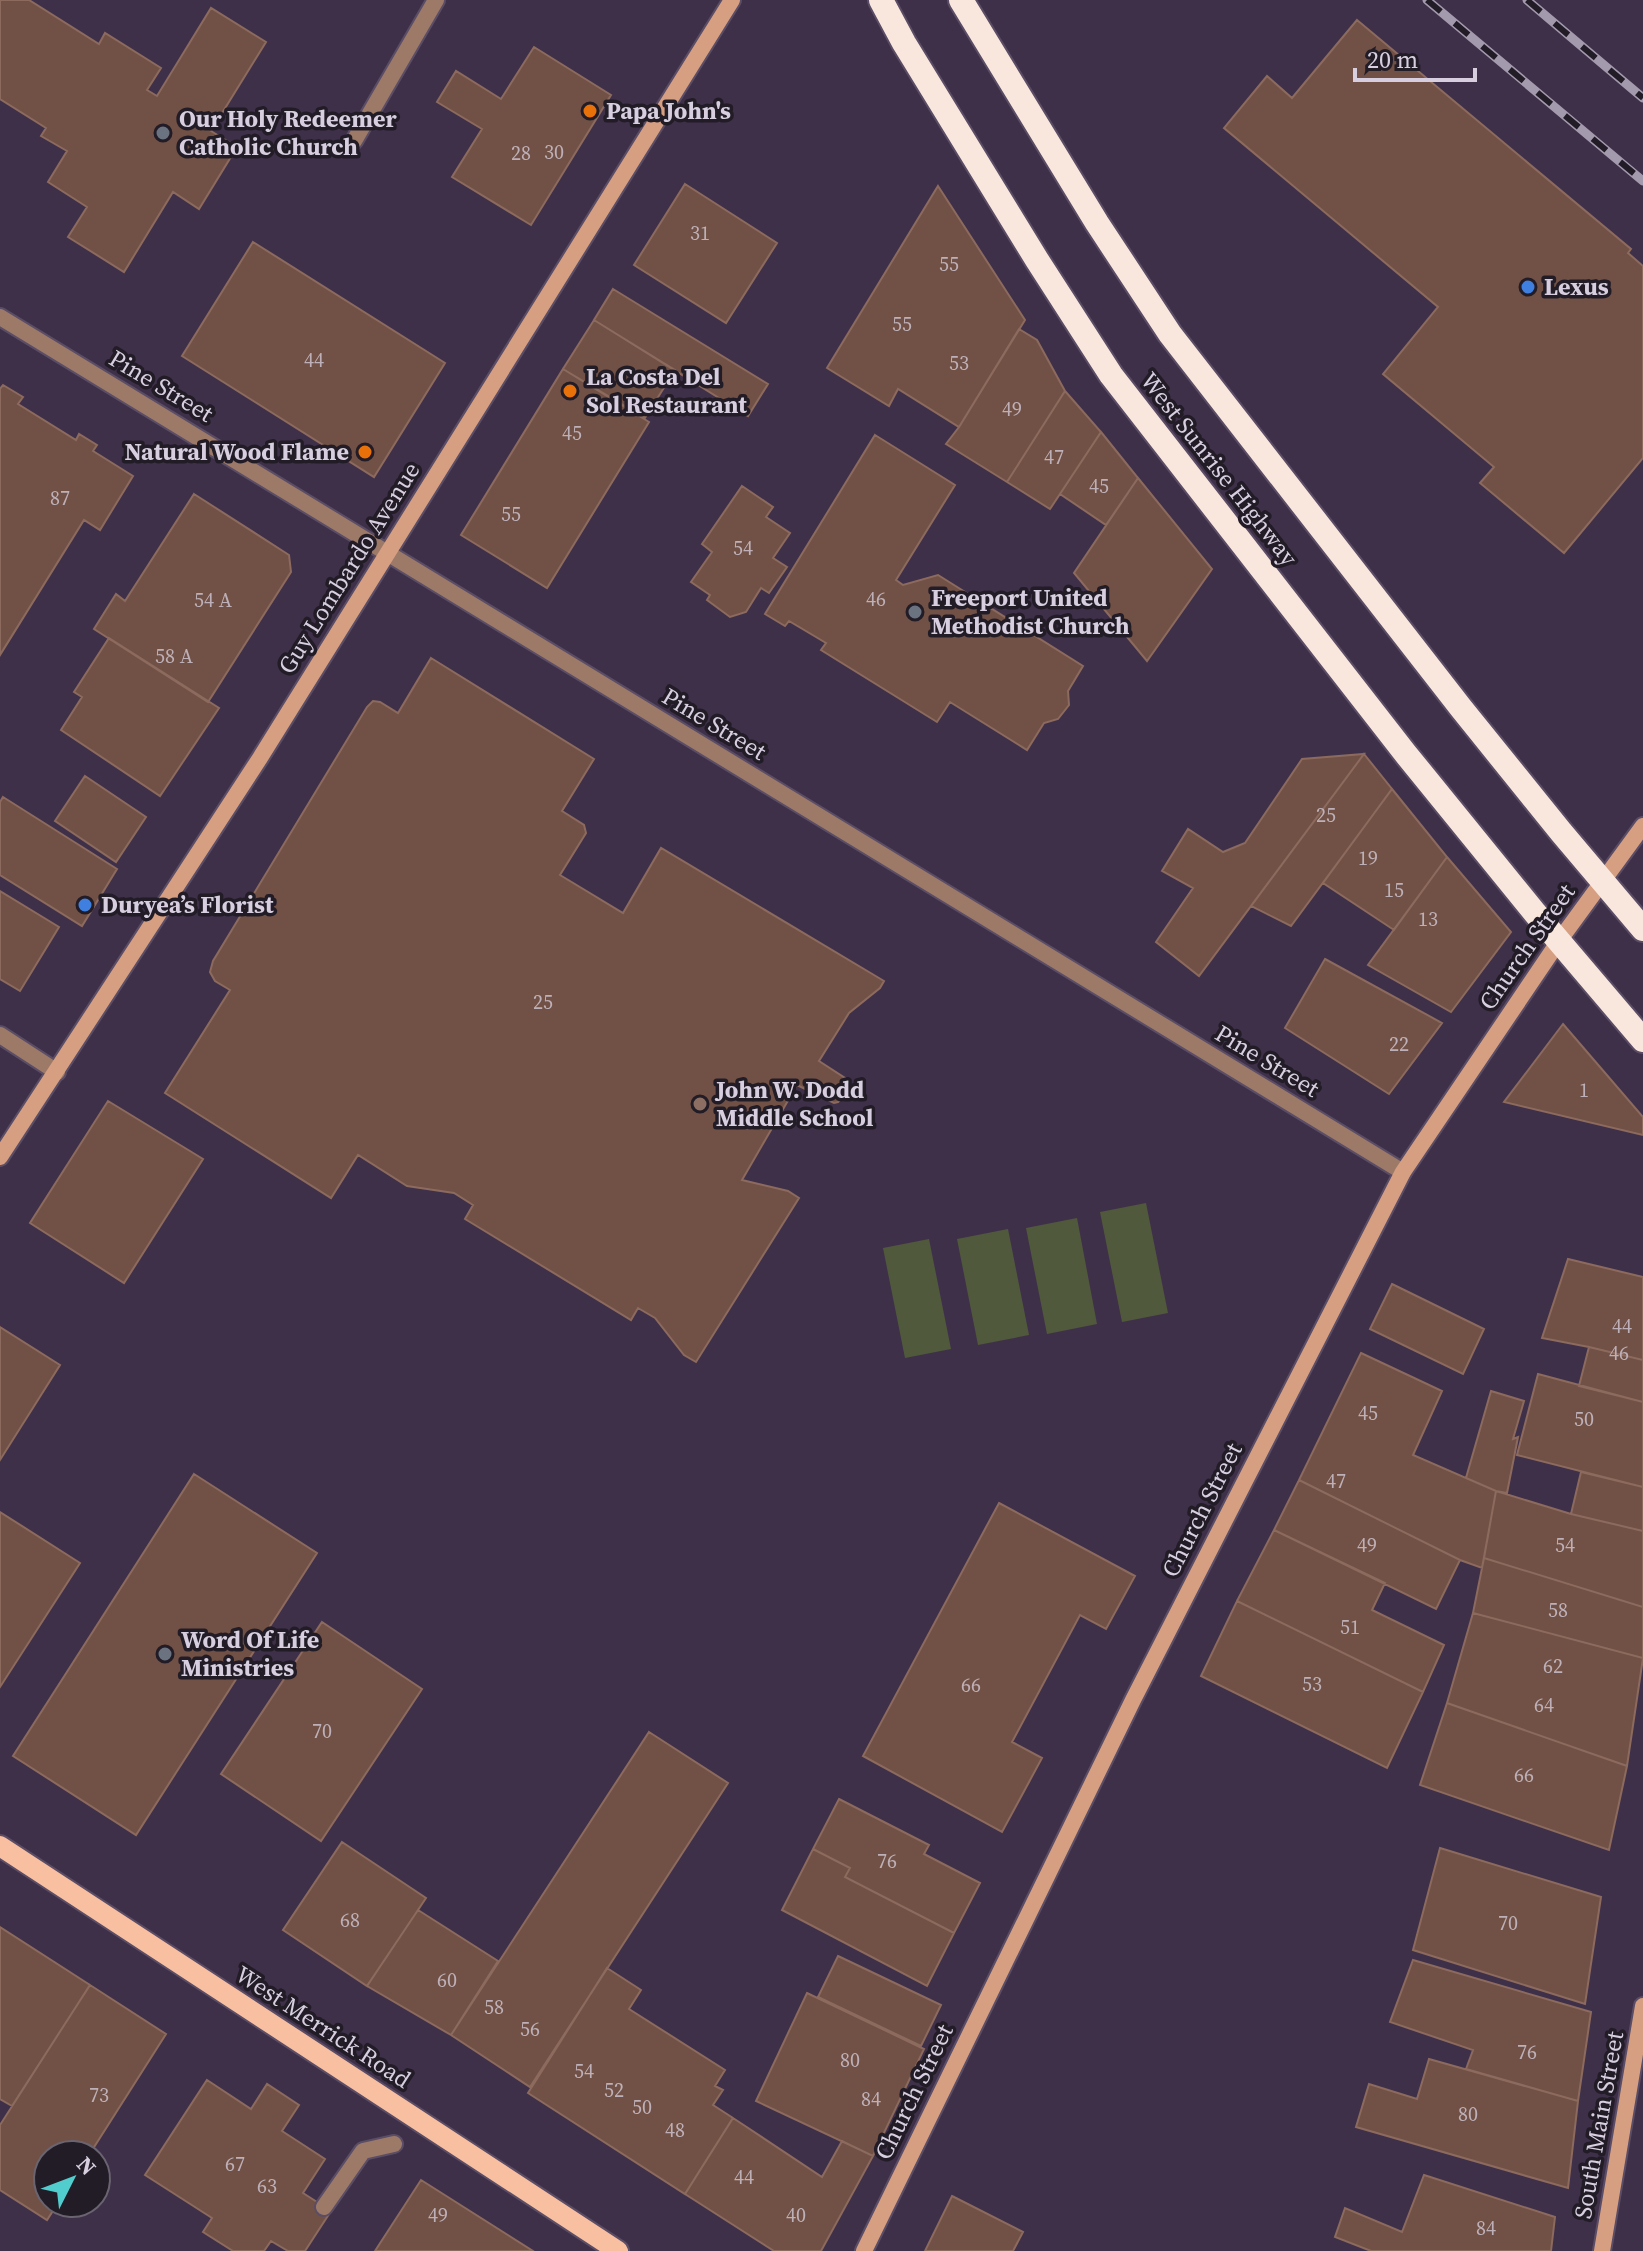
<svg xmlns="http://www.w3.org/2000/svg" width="1643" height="2251" viewBox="0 0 1643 2251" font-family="'Source Serif 4',serif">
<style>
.green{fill:#50593c}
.building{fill:#715145;stroke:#8c6a5e;stroke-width:2}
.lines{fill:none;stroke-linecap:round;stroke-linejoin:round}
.lane-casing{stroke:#5a4d65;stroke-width:20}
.street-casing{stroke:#5a4d65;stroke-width:20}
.secondary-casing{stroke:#5a4d65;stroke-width:20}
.primary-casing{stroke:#5a4d65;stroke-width:24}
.highway-casing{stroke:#5a4d65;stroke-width:28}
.lane{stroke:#9d7a68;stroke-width:16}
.street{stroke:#9d7a68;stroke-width:16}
.secondary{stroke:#d79f82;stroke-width:16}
.primary{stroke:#f9bfa1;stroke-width:20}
.highway{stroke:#f9e7de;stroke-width:24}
.rail-casing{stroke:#a49aad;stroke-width:9}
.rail{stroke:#221c27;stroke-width:6;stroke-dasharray:18;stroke-linecap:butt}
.food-dot{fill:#e8710a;stroke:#221c27;stroke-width:3}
.worship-dot{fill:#6b7280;stroke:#221c27;stroke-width:3}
.shop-dot{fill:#3f7fe0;stroke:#221c27;stroke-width:3}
.education-dot{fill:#8d6e63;stroke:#221c27;stroke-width:3}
.labels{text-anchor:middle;stroke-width:7;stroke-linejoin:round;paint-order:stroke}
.number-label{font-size:20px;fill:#beb0b8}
.poi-label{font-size:24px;font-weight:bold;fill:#d7cfdf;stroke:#221c27;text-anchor:start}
.street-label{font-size:24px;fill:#d7cfdf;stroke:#221c27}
</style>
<rect width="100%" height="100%" fill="#3f304a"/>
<path class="green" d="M1146 1203 1168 1313 1122 1322 1100 1212Z
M1077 1218 1097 1324 1047 1334 1026 1228Z
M1008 1229 1029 1335 978 1345 957 1239Z
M929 1239 951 1349 905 1358 883 1248Z"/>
<path class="building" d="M0 0H29L99 44 105 33 161 68 147 90 157 96 211 8 266 42 211 131 237 147 199 209 173 192 124 272 68 237 87 207 48 182 67 151 41 136 46 128 0 99Z
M1357 20 1631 249 1628 253 1643 266V458L1564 553 1480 483 1494 467 1383 374 1438 307 1224 128 1267 76 1292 98Z
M534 47 611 95 531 225 452 177 482 129 437 102 456 71 501 99Z
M685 184 777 243 726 323 634 265Z
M938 186 1025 320 959 427 898 389 889 406 827 368Z
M253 242 445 363 374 477 182 356Z
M613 289 768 384 748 416 594 320Z
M594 320 675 370 645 418 563 369Z
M1019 329 1037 340 1065 391 1007 482 946 444 959 427Z
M563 369 649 422 547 588 461 535Z
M3 385 23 397 18 404 76 440 79 434 97 445 93 451 133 476 100 530 84 520 0 655V389Z
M1065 391 1101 432 1050 509 1007 482Z
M1101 432 1138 478 1106 525 1060 494Z
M875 435 955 485 896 580 903 585 938 575 1083 666 1068 691 1069 705 1058 719 1044 723 1027 750 950 702 937 722 821 650 826 643 789 621 785 626 765 614Z
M1138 478 1212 569 1147 661 1074 573Z
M742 486 773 507 766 517 790 533 773 558 787 567 769 593 761 588 746 612 730 617 707 600 710 595 691 582 712 552 702 544Z
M194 494 289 555 291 572 208 702 94 629 116 594 125 601Z
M109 638 219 708 160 796 61 730 82 697 74 692Z
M431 658 594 759 562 811 584 825 586 833 560 875 623 913 661 848 884 981 880 988 849 1013 819 1061 845 1078 848 1084 847 1093 838 1102 834 1103 797 1085 742 1180 788 1191 799 1198 696 1362 684 1355 655 1318 638 1308 631 1320 465 1219 473 1205 454 1193 407 1186 358 1155 331 1198 165 1093 230 990 215 981 210 972 213 961 367 707 373 701 380 702 398 713Z
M1364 754 1199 976 1156 942 1193 888 1162 871 1188 829 1223 852 1245 843 1302 759Z
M1364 754 1392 789 1291 926 1251 906Z
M85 776 146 817 116 862 55 821Z
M1392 789 1447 857 1394 930 1323 883Z
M3 797 117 869 82 926 0 875V802Z
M1447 857 1511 932 1451 1012 1368 965Z
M0 891 59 927 20 991 0 979Z
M1325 959 1442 1023 1389 1094 1285 1028Z
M1563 1024 1643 1117V1135L1504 1102Z
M108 1101 203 1159 124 1283 30 1223Z
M1568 1259 1643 1277V1360L1589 1347 1542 1338Z
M1392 1284 1484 1329 1463 1374 1370 1329Z
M0 1327 60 1365 0 1460Z
M1589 1347 1643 1360V1402L1579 1386Z
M1361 1353 1442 1391 1413 1455 1496 1491 1482 1568 1460 1560 1299 1480Z
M1538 1374 1643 1402V1487L1517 1455Z
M1491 1391 1524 1401 1513 1439 1518 1437 1507 1493 1496 1491 1466 1478Z
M1581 1472 1643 1487V1531L1571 1514Z
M194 1474 317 1553 136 1835 13 1756Z
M1299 1480 1460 1560 1436 1609 1274 1530Z
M1496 1491 1571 1514 1643 1531V1607L1484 1558Z
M999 1503 1135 1576 1106 1629 1080 1615 1012 1742 1042 1758 1002 1832 863 1756Z
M0 1512 80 1563 0 1687Z
M1274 1530 1385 1583 1372 1610 1444 1645 1423 1692 1237 1601Z
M1484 1558 1643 1607V1658L1473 1613Z
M1237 1601 1423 1692 1387 1768 1201 1676Z
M1473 1613 1643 1658 1627 1766 1447 1703Z
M322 1622 422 1689 321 1841 221 1774Z
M1447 1703 1627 1766 1609 1850 1420 1785Z
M649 1732 728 1783 530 2087 451 2035Z
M839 1799 929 1845 924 1854 980 1883 954 1933 845 1877 850 1868 813 1849Z
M342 1842 426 1898 367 1986 283 1930Z
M1440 1848 1601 1897 1585 2004 1413 1950Z
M813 1849 850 1868 845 1877 954 1933 927 1986 782 1910Z
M418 1910 498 1961 451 2035 367 1986Z
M0 1927 90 1985 12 2106 0 2099Z
M838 1956 941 2005 921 2046 818 1997Z
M1413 1960 1591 2012 1578 2101 1466 2069 1473 2050 1390 2022Z
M607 1968 641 1990 629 2009 725 2070 715 2086 723 2090 713 2105 733 2118 685 2194 528 2093Z
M90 1985 166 2034 89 2155H48V2203H58L47 2220 0 2190V2125Z
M807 1993 924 2049 873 2156 756 2101Z
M1429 2059 1578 2101 1568 2188 1356 2127 1369 2084 1417 2099Z
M207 2080 251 2109 267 2084 299 2105 282 2131 325 2159 303 2193 331 2211 305 2251H288L271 2241 264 2251H233L203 2232 212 2218 145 2175Z
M733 2118 822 2177 842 2141 873 2156 821 2251H774L685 2194Z
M1424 2175 1555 2217 1551 2251H1371L1335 2237 1345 2208 1402 2232Z
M421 2180 533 2251H375Z
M952 2196 1023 2232 1013 2251H925Z"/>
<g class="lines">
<g class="lane-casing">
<path id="lane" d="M354 141 436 0
M0 1035 57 1072
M324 2207 363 2151 394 2144"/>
</g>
<g class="street-casing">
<path id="street" d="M0 317 1403 1172"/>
</g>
<g class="secondary-casing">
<path id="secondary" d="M0 1157 260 758 732 0
M864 2251 1133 1700 1403 1172 1559 941 1643 826
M1602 2251 1643 2006"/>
</g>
<g class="primary-casing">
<path id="primary" d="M0 1846 618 2251"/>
</g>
<g class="highway-casing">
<path id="highway" d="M881 0 904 43 1037 260 1111 375 1405 753 1535 913 1643 1040
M961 0 1097 223 1170 334 1461 708 1561 832 1643 929"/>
</g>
<use href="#lane" class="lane"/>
<use href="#street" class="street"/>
<use href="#secondary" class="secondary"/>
<use href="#primary" class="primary"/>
<use href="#highway" class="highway"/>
<g class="rail-casing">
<path id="rail" d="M1427 0 1643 181
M1527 0 1643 98"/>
</g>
<use href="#rail" class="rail"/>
</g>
<g class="food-dot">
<circle cx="590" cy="111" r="8"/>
<circle cx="570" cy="391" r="8"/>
<circle cx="365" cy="452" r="8"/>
</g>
<g class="worship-dot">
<circle cx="163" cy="133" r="8"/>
<circle cx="915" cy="612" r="8"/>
<circle cx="165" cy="1654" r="8"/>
</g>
<g class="shop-dot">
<circle cx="1528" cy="287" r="8"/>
<circle cx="85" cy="905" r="8"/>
</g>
<circle class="education-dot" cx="700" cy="1104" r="8"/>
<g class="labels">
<g class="number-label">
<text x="554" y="159">30</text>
<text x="521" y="160">28</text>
<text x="700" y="240">31</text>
<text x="949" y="271">55</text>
<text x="902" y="331">55</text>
<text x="314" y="367">44</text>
<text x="959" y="370">53</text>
<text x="1012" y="416">49</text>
<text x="572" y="440">45</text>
<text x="1054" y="464">47</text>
<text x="1099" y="493">45</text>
<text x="60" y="505">87</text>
<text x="511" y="521">55</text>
<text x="743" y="555">54</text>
<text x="876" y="606">46</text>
<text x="213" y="607">54 A</text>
<text x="174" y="663">58 A</text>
<text x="1326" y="822">25</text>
<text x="1368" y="865">19</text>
<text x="1394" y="897">15</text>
<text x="1428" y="926">13</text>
<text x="543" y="1009">25</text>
<text x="1399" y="1051">22</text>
<text x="1584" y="1097">1</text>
<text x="1622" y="1333">44</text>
<text x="1619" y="1360">46</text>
<text x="1368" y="1420">45</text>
<text x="1584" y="1426">50</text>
<text x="1336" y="1488">47</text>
<text x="1367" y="1552">49</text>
<text x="1565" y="1552">54</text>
<text x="1558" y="1617">58</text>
<text x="1350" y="1634">51</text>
<text x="1553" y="1673">62</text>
<text x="1312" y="1691">53</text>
<text x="971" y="1692">66</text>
<text x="1544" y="1712">64</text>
<text x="322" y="1738">70</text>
<text x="1524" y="1782">66</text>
<text x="887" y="1868">76</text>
<text x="350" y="1927">68</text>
<text x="1508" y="1930">70</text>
<text x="447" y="1987">60</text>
<text x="494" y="2014">58</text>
<text x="530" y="2036">56</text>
<text x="1527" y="2059">76</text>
<text x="850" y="2067">80</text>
<text x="584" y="2078">54</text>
<text x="614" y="2097">52</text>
<text x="99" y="2102">73</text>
<text x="871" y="2106">84</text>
<text x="642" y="2114">50</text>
<text x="1468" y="2121">80</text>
<text x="675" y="2137">48</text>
<text x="235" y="2171">67</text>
<text x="744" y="2184">44</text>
<text x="267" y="2193">63</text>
<text x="438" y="2222">49</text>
<text x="796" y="2222">40</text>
<text x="1486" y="2235">84</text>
</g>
<g class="poi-label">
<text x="606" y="119">Papa John's</text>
<text x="179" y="127">Our Holy Redeemer<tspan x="179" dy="28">Catholic Church</tspan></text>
<text x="1544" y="295">Lexus</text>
<text x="586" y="385">La Costa Del<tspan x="586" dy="28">Sol Restaurant</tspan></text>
<text x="349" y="460" text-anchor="end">Natural Wood Flame</text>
<text x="931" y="606">Freeport United<tspan x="931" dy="28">Methodist Church</tspan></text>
<text x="101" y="913">Duryea’s Florist</text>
<text x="716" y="1098">John W. Dodd<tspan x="716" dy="28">Middle School</tspan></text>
<text x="181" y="1648">Word Of Life<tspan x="181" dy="28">Ministries</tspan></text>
</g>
<g class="street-label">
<text transform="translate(161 386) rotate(31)" y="8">Pine Street</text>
<text transform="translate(1219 469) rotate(52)" y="8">West Sunrise Highway</text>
<text transform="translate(349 568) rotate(-58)" y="8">Guy Lombardo Avenue</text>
<text transform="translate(714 724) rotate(31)" y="8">Pine Street</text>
<text transform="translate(1527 947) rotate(-55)" y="8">Church Street</text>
<text transform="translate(1267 1061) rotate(31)" y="8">Pine Street</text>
<text transform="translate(1202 1510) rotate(-63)" y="8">Church Street</text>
<text transform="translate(323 2027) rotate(33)" y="8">West Merrick Road</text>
<text transform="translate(914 2092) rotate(-64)" y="8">Church Street</text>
<text transform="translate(1599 2125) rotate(-80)" y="8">South Main Street</text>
</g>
</g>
<g transform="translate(72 2179) rotate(48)"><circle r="38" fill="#221c27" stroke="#6a6471" stroke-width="2"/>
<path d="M0-6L14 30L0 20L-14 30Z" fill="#52cdcd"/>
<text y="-12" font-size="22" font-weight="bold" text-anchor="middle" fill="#d7cfdf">N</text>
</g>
<path d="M1355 68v12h120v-12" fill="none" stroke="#d7cfdf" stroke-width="4"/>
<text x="1367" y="68" font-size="24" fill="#d7cfdf" stroke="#221c27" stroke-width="6" paint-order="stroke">20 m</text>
</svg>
